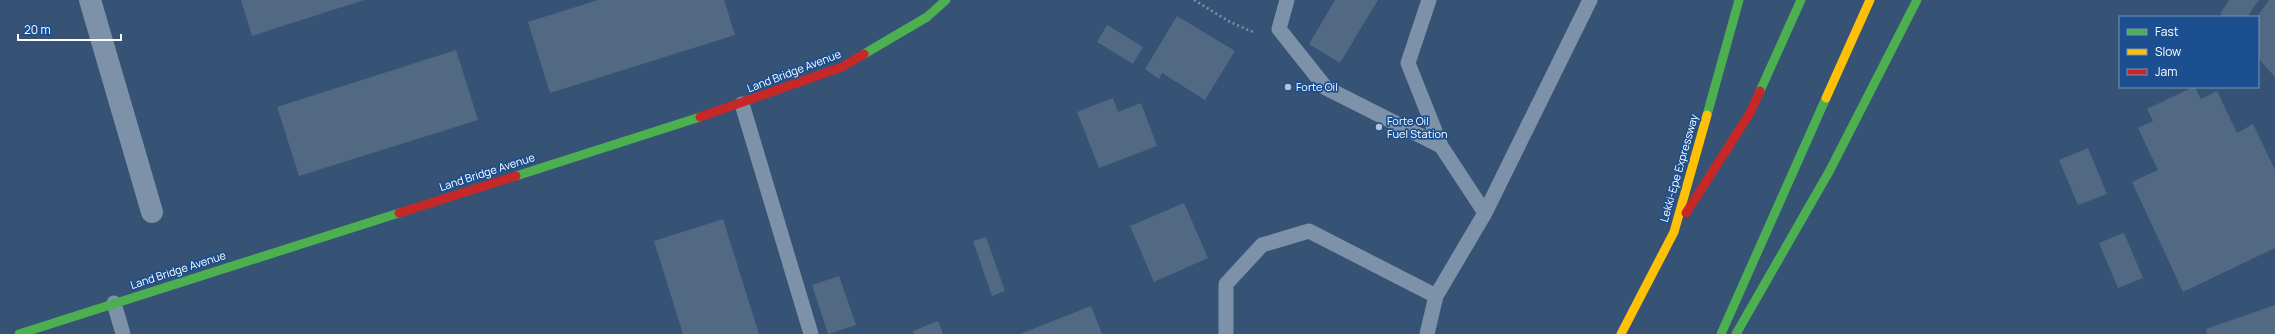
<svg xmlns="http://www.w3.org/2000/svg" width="2275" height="334" viewBox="0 0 2275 334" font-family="Manrope,sans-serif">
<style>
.building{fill:#526984}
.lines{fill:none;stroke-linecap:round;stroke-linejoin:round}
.path{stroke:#7d92a8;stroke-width:2.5;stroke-dasharray:2 3;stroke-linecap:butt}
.lane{stroke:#7d92a8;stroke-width:15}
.street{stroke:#7d92a8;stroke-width:22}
.fast{stroke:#4caf50;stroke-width:9}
.slow{stroke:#ffc107;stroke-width:9}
.jam{stroke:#c62828;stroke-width:9}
.poi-dot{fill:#b9c2ce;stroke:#1b4f8f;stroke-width:1.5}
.labels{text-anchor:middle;stroke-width:3.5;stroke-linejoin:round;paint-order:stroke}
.street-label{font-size:11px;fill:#fff;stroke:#1b4f8f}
.poi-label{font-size:11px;fill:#fff;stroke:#1b4f8f;text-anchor:start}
</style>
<rect width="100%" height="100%" fill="#365274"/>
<path class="building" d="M241 0H364L252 36Z
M598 0H724L735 35 550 93 528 22Z
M1335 0H1378L1340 63 1309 44Z
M2229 0H2259L2247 17H2224L2220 14Z
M2269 0H2275V77L2258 58 2257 17Z
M1177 16 1235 51 1205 100 1162 73 1159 79 1145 69Z
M1107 25 1143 47 1133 64 1097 42Z
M456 50 478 120 299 176 277 107Z
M2193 87H2195L2201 99 2217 91 2237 133 2253 124 2275 170V248L2183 292 2132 182 2158 170 2138 128 2153 121 2147 109Z
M1113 98 1118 112 1141 103 1157 146 1099 168 1077 112Z
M2088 148 2107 194 2078 205 2059 160Z
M1184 203 1208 258 1154 282 1130 226Z
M723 219 759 334H683L654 241Z
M2124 233 2143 278 2118 288 2099 243Z
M986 237 1005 291 992 296 973 241Z
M839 276 856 325 828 334 812 285Z
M2275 305V334H2207L2206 329Z
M1091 306 1102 334H1020Z
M938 321 943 334H914L913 331Z"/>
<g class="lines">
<path class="path" d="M1194 0 1230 22 1253 32"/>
<path class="lane" d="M1287 0 1279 29 1326 88 1441 146
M1429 0 1408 63 1441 146 1485 213
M742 104 811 334
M114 303 123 334
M1226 334V284L1262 245 1309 231 1436 296
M1427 334 1436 296 1485 213 1590 0"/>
<path class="street" d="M90 0 152 212"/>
<path class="fast" d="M864 54 927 17 946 0
M1760 91 1801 0
M1707 115 1739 0
M516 176 700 117
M19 334 399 213
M1721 334 1826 98
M1736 334 1830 170 1917 0"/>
<path class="slow" d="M1826 98 1870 0
M1621 334 1674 232 1707 115"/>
<path class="jam" d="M700 117 842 67 864 54
M399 213 516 176
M1686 213 1750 113 1760 91"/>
</g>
<g class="poi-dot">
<circle cx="1288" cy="87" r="4"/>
<circle cx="1379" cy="127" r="4"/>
</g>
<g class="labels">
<g class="street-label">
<text transform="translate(794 71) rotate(-21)" y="4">Land Bridge Avenue</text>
<text transform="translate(1679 168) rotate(-74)" y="4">Lekki-Epe Expressway</text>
<text transform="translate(487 172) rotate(-18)" y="4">Land Bridge Avenue</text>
<text transform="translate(178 270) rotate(-18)" y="4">Land Bridge Avenue</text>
</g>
<g class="poi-label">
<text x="1296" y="91">Forte Oil</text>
<text x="1387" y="125">Forte Oil<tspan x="1387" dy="13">Fuel Station</tspan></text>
</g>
</g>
<rect x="2119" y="16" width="140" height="72" fill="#1b4f8f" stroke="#7695bc"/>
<rect x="2127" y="29" width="20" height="6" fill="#4caf50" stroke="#7695bc"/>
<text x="2155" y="36" font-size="12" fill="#ffffff">Fast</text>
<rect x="2127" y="49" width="20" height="6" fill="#ffc107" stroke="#7695bc"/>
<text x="2155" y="56" font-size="12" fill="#ffffff">Slow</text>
<rect x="2127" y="69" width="20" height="6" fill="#c62828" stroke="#7695bc"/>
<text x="2155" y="76" font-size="12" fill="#ffffff">Jam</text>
<path d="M18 34v6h103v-6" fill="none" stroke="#ffffff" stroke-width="2"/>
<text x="24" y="34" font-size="12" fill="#ffffff" stroke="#1b4f8f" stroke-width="3" paint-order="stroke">20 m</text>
</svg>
